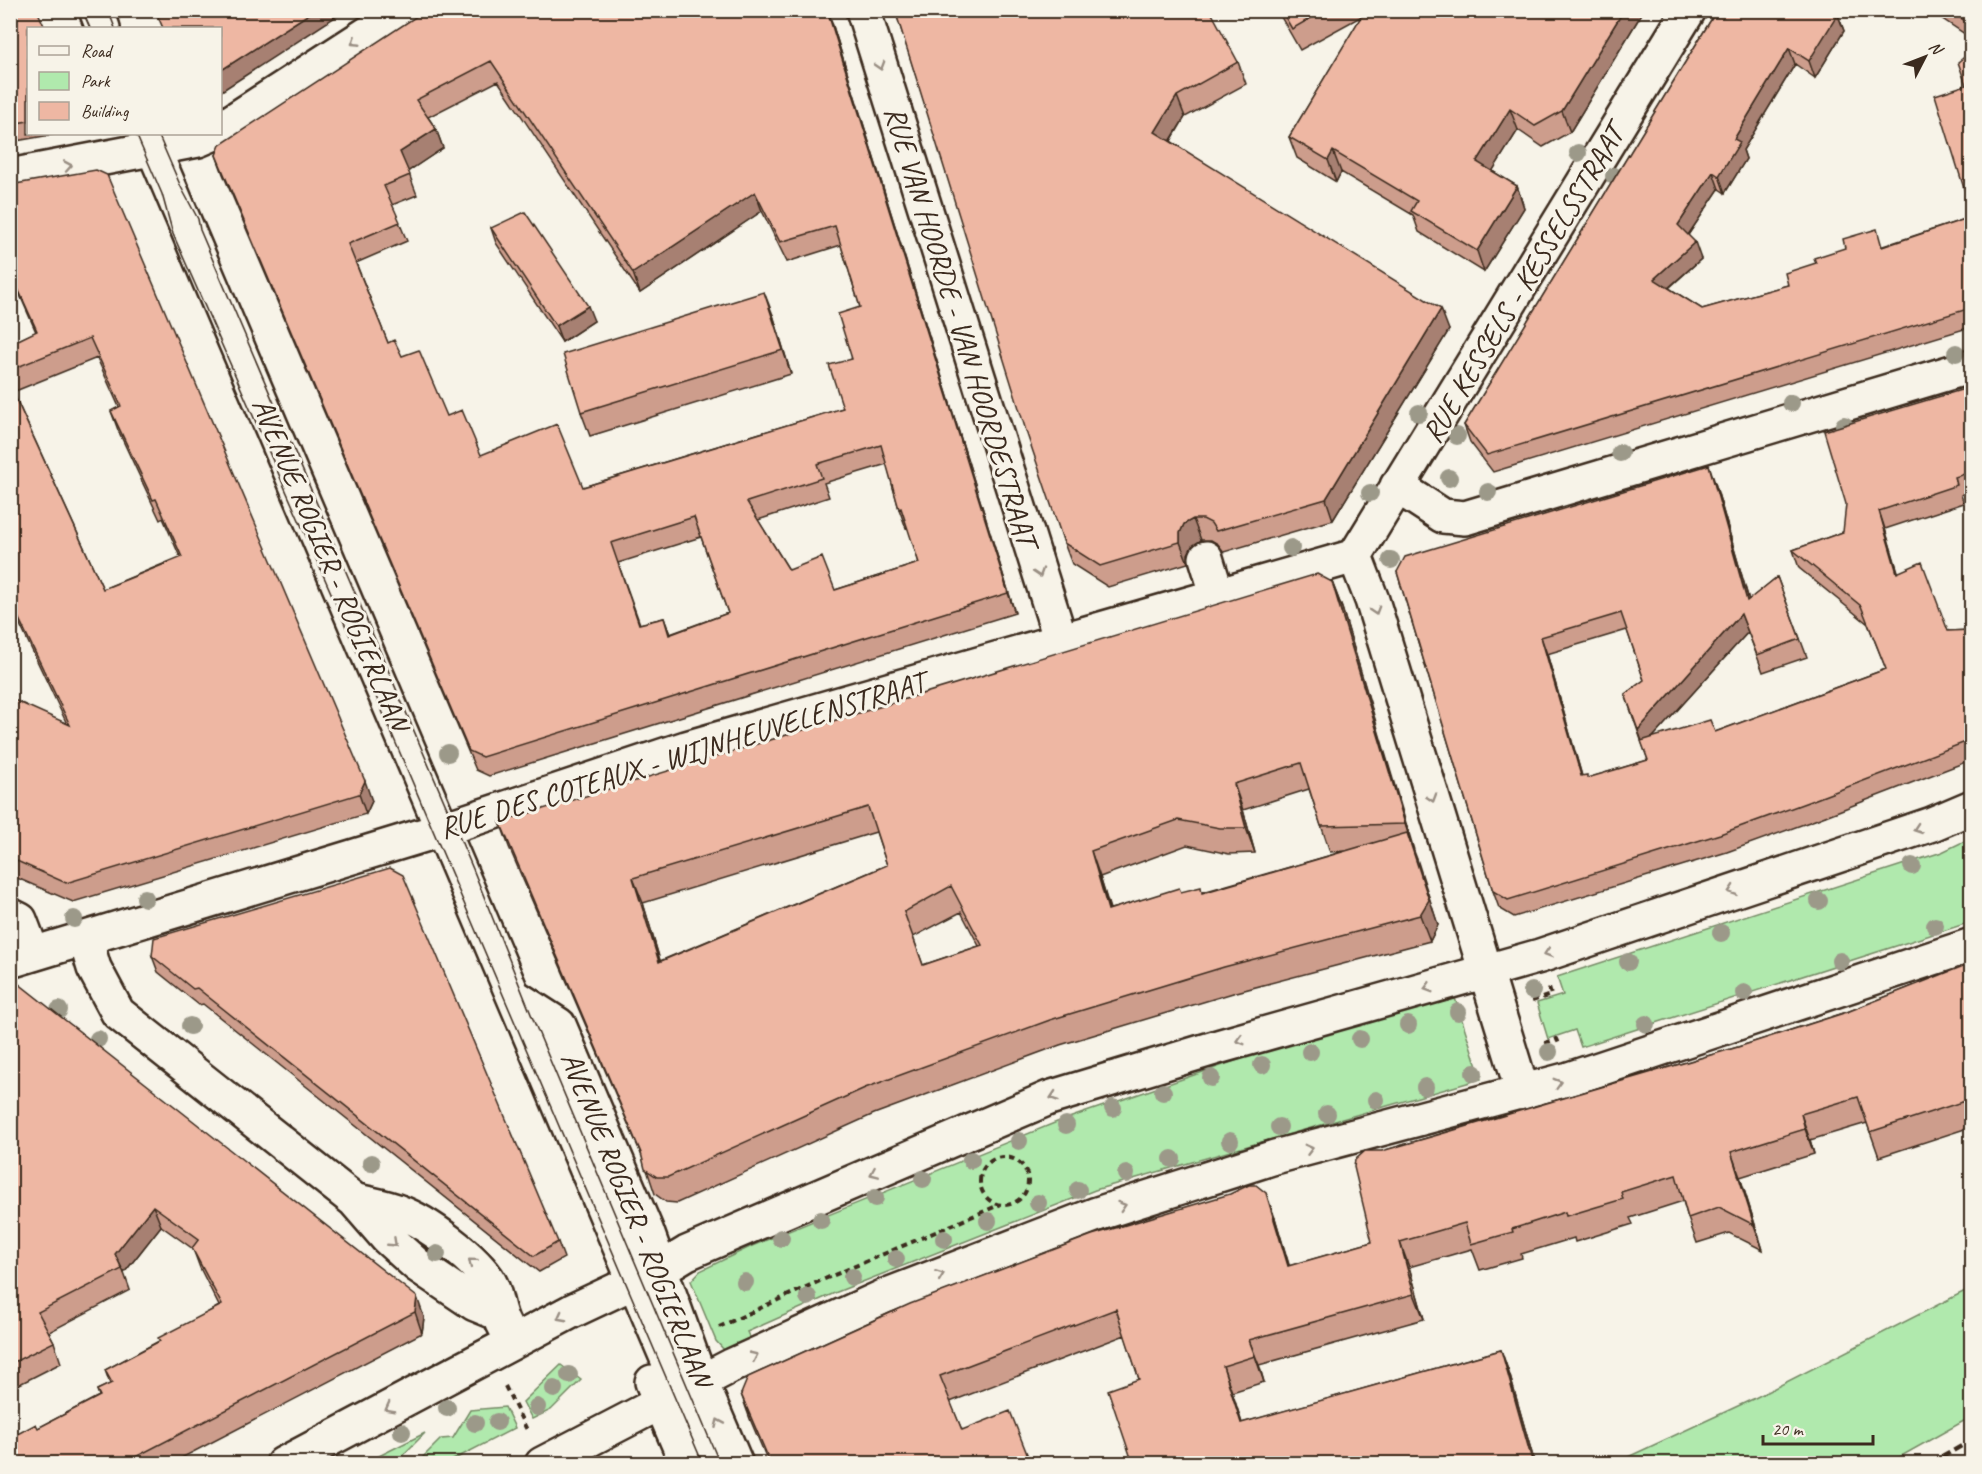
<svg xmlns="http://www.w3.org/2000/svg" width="1982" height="1474" viewBox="0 0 1982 1474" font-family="Caveat,sans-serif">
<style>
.green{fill:#b0e9ad;stroke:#768a66;stroke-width:1.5}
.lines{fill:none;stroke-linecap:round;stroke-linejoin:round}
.minor-casing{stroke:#3b2a1e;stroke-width:38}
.path{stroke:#3b2a1e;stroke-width:4;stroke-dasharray:6 4.5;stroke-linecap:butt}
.minor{stroke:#f7f3e8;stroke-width:33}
.tram{stroke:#3b2a1e;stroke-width:1.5}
.rail{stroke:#3b2a1e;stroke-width:4.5;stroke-dasharray:9 4.5;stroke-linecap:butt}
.tree{fill:#9c9989}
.wall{fill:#cd9d8c;stroke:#3b2a1e;stroke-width:1.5;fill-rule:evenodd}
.shaded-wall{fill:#a78072;stroke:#3b2a1e;stroke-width:1.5}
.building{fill:#eeb7a3;stroke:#3b2a1e;stroke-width:1.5;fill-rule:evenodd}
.oneway{stroke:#998e83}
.labels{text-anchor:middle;stroke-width:6;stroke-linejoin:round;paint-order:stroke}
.street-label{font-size:30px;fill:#3b2a1e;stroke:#f7f3e8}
</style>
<rect width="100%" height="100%" fill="#f7f3e8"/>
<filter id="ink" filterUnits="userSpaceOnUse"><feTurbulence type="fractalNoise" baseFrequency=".0167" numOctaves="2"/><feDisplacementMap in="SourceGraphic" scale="12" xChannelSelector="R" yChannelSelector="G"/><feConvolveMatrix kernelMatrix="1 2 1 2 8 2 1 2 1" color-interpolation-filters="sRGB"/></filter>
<g filter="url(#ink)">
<path class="green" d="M1971 838V922L1581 1047 1575 1030 1548 1039 1537 1003 1563 995 1557 977 1942 852Z
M1454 995 1481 1079 1095 1190 837 1292 747 1332 751 1341 725 1351 716 1341 691 1281 700 1271 752 1246 1057 1122 1279 1046Z
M1971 1288V1417L1889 1463H1615L1753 1399Z
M561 1365 581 1380 551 1410 532 1419 523 1402Z
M505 1407 515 1428 447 1463H417L441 1439 453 1438 470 1410Z
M425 1433 395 1463H365Z"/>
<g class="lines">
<g class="minor-casing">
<path id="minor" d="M96 10 103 28
M863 10 1061 641
M220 129 404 10
M147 134 712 1464
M10 176 198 140 212 134
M1397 486 1443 516 1465 518 1972 366
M1355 556 1689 10
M1355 556 1372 600 1523 1093
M1206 558 1218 597
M10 915 20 920 33 954
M85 938 94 968 118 1013 354 1200 387 1238 417 1265 475 1304 497 1313
M10 961 434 832 686 748 1355 556
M514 996 559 1025 647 1232 701 1382 736 1464
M354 1200C368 1204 385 1206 399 1212 427 1222 475 1258 490 1283 497 1295 496 1312 505 1327
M652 1382 687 1464
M283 1464 572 1311 659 1270 687 1253 1049 1098 1221 1046 1540 956 1932 824 1972 807
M542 1464 733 1365 885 1296 1097 1214 1275 1157 1569 1079 1972 945"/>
</g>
<path class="path" d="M1532 1001 1551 995 1549 988
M1545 1043 1557 1039 1559 1044
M980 1181a24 24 0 1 1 48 0a24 24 0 1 1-48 0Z
M719 1327 813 1284 999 1205
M505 1386 527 1430"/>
<use href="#minor" class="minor"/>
<path class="tram" d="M82 10 90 28
M108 10 115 28
M136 134 162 194 173 234 354 645 703 1464
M158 134 181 187 198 219 200 230 473 869 539 1034 720 1464"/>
<path class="rail" d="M1930 1464 1972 1440"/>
</g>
<g class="tree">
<circle cx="1578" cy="153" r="9"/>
<circle cx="1614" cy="176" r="9"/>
<circle cx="1956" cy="353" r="9"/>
<circle cx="1791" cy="403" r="9"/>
<circle cx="1419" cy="413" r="9"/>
<circle cx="1844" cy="425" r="9"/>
<circle cx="1457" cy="436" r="9"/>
<circle cx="1620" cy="453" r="9"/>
<circle cx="1449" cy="478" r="9"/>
<circle cx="1488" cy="492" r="9"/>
<circle cx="1370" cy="493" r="9"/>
<circle cx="1291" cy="548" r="9"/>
<circle cx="1391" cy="560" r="9"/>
<circle cx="448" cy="753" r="9"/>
<circle cx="1912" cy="866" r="9"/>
<circle cx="145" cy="898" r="9"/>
<circle cx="1819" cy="901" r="9"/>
<circle cx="74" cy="919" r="9"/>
<circle cx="1935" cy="926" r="9"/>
<circle cx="1721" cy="933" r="9"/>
<circle cx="1840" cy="961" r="9"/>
<circle cx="1628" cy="962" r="9"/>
<circle cx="1532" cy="991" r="9"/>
<circle cx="1744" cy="993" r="9"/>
<circle cx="59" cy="1010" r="9"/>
<circle cx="1458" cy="1012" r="9"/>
<circle cx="1646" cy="1024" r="9"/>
<circle cx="1408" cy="1025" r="9"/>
<circle cx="190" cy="1026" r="9"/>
<circle cx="98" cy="1039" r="9"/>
<circle cx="1360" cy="1039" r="9"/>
<circle cx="1310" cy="1052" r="9"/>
<circle cx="1549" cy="1052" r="9"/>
<circle cx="1262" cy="1065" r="9"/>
<circle cx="1474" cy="1073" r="9"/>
<circle cx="1211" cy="1078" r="9"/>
<circle cx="1425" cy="1087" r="9"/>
<circle cx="1163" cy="1092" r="9"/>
<circle cx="1376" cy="1100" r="9"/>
<circle cx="1113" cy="1108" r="9"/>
<circle cx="1327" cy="1114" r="9"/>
<circle cx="1066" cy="1125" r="9"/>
<circle cx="1279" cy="1127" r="9"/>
<circle cx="1019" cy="1141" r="9"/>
<circle cx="1230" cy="1141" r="9"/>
<circle cx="1172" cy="1159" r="9"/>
<circle cx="971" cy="1160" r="9"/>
<circle cx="371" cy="1163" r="9"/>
<circle cx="1126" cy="1174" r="9"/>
<circle cx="923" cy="1179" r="9"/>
<circle cx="1078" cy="1190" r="9"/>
<circle cx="875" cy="1198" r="9"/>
<circle cx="1038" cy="1203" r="9"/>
<circle cx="821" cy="1220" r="9"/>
<circle cx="988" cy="1221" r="9"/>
<circle cx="781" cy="1238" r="9"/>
<circle cx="944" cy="1239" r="9"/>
<circle cx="437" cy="1254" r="9"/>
<circle cx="896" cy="1259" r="9"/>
<circle cx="852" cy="1277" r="9"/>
<circle cx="745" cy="1282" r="9"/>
<circle cx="808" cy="1297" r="9"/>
<circle cx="569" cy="1375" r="9"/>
<circle cx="554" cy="1389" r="9"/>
<circle cx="537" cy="1407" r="9"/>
<circle cx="447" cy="1408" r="9"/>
<circle cx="497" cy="1422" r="9"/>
<circle cx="475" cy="1423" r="9"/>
<circle cx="402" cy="1432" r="9"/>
</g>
<path class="wall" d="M10 10 28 28V134H56L10 142Z
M426 10H828L1015 613 489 776 476 770 223 174 216 155ZM498 81 640 293 762 211 787 262 841 245 860 307 843 408 583 487 481 455 447 416 402 356 388 343 356 263 407 241 392 205 417 195 408 171 443 148 436 129 428 117ZM887 464 899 509 906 528 908 527 919 563 835 590 789 570 758 520 829 497 824 483ZM701 537 728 613 670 634 664 618 640 624 618 563Z
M895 10 1238 62 1246 84 1185 117 1171 141 1449 330 1333 520 1224 552 1218 544 1211 540H1201L1192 546 1188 554V563L1108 587 1072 564 1064 543Z
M1277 10H1644L1570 132 1543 147 1518 130 1492 171 1517 186 1524 208 1484 272 1419 232 1413 215 1341 172 1336 182 1297 158 1289 137 1362 16 1300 50Z
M1717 10 1838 15 1844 31 1815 78 1795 64 1743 150 1746 159 1725 193 1719 189 1688 235 1701 259 1669 288 1702 309 1788 285 1883 246 1971 217V327L1493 472 1470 442 1464 425Z
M1929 10H1971V38Z
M10 185 372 801 366 814 73 902 10 875V702L67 724 12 608 10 612V344L36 332 19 293 10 296ZM97 358 119 407 111 411 118 430 160 520 163 518 180 557 103 589 13 392Z
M491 228 594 321 562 342 496 243Z
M773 315 791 374 590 436 581 412Z
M1971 387V491L1961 495 1964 503 1885 529 1898 573 1948 631 1971 630V760L1815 820 1727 852 1514 917 1499 908 1493 891 1397 572 1715 483 1749 600 1777 577 1807 657 1763 672 1748 632 1653 737 1715 732 1886 669 1868 624 1799 568 1793 550 1843 532ZM1627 630 1644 680 1625 694 1648 760 1588 778 1582 776 1547 654Z
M1332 582 1342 608 1413 850 1438 925 1430 941 1233 993 1060 1045 874 1114 677 1203 666 1202 655 1194 644 1161 509 847 500 822ZM1309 789 1330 852 1345 851 1203 892H1181L1110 909 1100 877 1187 845 1229 854 1255 853 1243 810ZM876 832 887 865 660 961 643 903ZM961 912 979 946 923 965 913 937Z
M152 956 558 1242 564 1258 539 1272 203 1004 199 1005 158 972Z
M1971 963V1127L1879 1157 1867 1123 1810 1140 1814 1154 1740 1177 1763 1250 1729 1233 1697 1243 1688 1218 1683 1201 1630 1218 1633 1224 1575 1242 1574 1238 1521 1254 1522 1258 1480 1270 1472 1249 1409 1267 1424 1319 1259 1365 1264 1382 1232 1392 1242 1423 1501 1350 1510 1376 1535 1464H1133L1139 1379 1125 1335 950 1402 962 1430 1031 1464H769L750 1419 741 1394 1275 1218 1289 1266 1372 1242 1382 1151 1738 1047 1847 1012Z
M10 979 424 1317 422 1333 170 1464H10L38 1428 99 1396 97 1390 110 1384 105 1370 159 1341 219 1306 200 1268 193 1249 161 1226 124 1273 130 1290 49 1332 54 1342 61 1363 10 1389Z"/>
<path class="shaded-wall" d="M315 10H346L220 92V71Z
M827 10H828L1015 613 1008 593Z
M1624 10H1644L1570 132 1562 111Z
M1828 10H1841L1838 15 1844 31 1815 78 1809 61Z
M1789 48 1795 64 1743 150 1746 159 1725 193 1719 176 1734 139Z
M1177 96 1185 117 1163 153 1155 132Z
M1510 109 1518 130 1485 183 1477 162Z
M436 129 443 148 407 172 400 152Z
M1333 151 1341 172 1336 182 1328 160Z
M1713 172 1719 189 1684 241 1678 225Z
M1517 186 1524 208 1484 272 1477 251Z
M755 192 762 211 640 293 633 273Z
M1695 242 1701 259 1660 295 1654 279Z
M764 292 773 315 791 374 783 350Z
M588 306 594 321 562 342 556 326Z
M1441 309 1449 330 1333 520 1326 499Z
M1709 465 1715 483 1754 618 1747 601Z
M1879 511 1885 529 1904 591 1897 573Z
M1193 519 1201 540 1192 546 1188 554V563L1180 542V533L1184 524Z
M1332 582 1342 608 1414 850 1405 824Z
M1741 614 1748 632 1644 747 1638 730Z
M1541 637 1547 654 1587 794 1581 776Z
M365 781 372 801 366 814 359 794Z
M1234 784 1243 810 1255 853 1246 828Z
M1407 833 1417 859 1438 925 1430 941 1420 915Z
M1091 851 1100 877 1117 935 1108 910Z
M633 878 643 903 668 987 659 962Z
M1801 1114 1810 1140 1814 1154 1805 1129Z
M1731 1152 1740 1177 1763 1250 1754 1225Z
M1266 1193 1275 1218 1297 1291 1288 1266Z
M153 1206 161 1226 124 1273 115 1254Z
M1400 1242 1409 1267 1424 1319 1414 1294Z
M417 1297 424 1317 422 1333 415 1312Z
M1249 1340 1259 1365 1264 1382 1255 1356Z
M1501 1350 1510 1376 1535 1464H1533Z
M1223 1366 1232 1392 1250 1449 1241 1423Z"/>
<path class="building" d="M10 10H37L45 28H28V121L10 124Z
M155 10H315L220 71V28H163Z
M426 10H827L1008 593 482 757 469 751 216 155 220 145ZM491 61 633 273 755 192 780 242 835 226 860 307 838 314 852 359 829 365 843 408 583 487 557 424 481 455 462 410 447 416 419 350 402 356 394 340 388 343 348 244 400 222 384 186 410 175 400 152 436 129 416 100ZM881 445 899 509 901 508 919 563 835 590 822 557 789 570 747 502 822 478 817 464ZM694 517 728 613 669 635 664 618 639 624 611 543Z
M895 10H1210L1238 62 1177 96 1155 132 1441 309 1326 499 1216 531 1211 523 1203 519H1193L1184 524 1180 533V542L1100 566 1064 543 1027 434Z
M1281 10H1325L1292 29Z
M1365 10H1624L1562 111 1535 126 1510 109 1477 162 1517 186 1477 251 1411 211 1417 201 1333 151 1328 160 1289 137Z
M1717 10H1832L1838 14 1809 61 1789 48 1734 139 1740 142 1719 176 1713 172 1678 225 1695 242 1654 279 1702 309 1788 285 1785 273 1816 263 1814 258 1845 248 1843 239 1877 229 1882 247 1971 217V308L1487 455 1464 425Z
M1949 10H1971V25Z
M1971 52V211L1935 95 1966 85 1958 62Z
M96 170 107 175 365 781 359 794 66 883 10 858V702L12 699 70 725 10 600V386L103 589 182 557 156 499 153 500 111 411 121 406 90 338 10 370V344L37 331 11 273 10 274V185Z
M525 212 588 306 556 326 491 228Z
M764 292 783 350 581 412 563 354Z
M1971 387V472L1955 477 1957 485 1879 511 1897 573 1922 562 1948 631 1971 630V740L1808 802 1720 834 1508 900 1493 891 1397 572 1405 557 1709 465 1747 601 1777 577 1800 639 1757 655 1741 614 1638 730 1625 694 1644 680 1621 613 1541 637 1581 776 1587 775V778L1618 769 1648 760 1641 741 1710 720 1715 732 1886 669 1861 606 1793 550 1843 532 1846 504 1824 431Z
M1317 574 1332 582 1405 824 1321 826 1301 763 1234 784 1246 828H1220L1178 820 1091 851 1108 910 1179 888 1181 892 1201 887 1202 893 1407 833 1429 900 1420 915 1224 967 1050 1020 865 1088 668 1177H657L645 1169 641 1153 500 822ZM868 807 887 865 659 962 633 878ZM951 886 982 945 923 965 904 912Z
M390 868 403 875 558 1242 534 1256 197 988 193 989 152 956 154 938Z
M1971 963V1099L1870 1132 1858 1097 1801 1114 1805 1129 1731 1152 1754 1225 1719 1207 1688 1218 1676 1175 1621 1192 1623 1199 1566 1216 1565 1212 1512 1229 1513 1232 1471 1244 1465 1223 1400 1242 1414 1294 1249 1340 1255 1356 1223 1366 1241 1423 1501 1350 1533 1464H1133L1108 1390 1139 1379 1116 1309 940 1376 962 1430 1010 1411 1031 1464H771L741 1394 748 1377 910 1304 1092 1235 1230 1194 1249 1185H1256L1266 1193 1288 1266 1372 1242 1354 1167 1355 1160 1365 1151H1382L1441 1134 1738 1047 1847 1012Z
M10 979 14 980 417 1297 415 1312 122 1464H10V1438L36 1424 38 1428 100 1396 97 1390 112 1383 105 1370 160 1341 158 1338 222 1305 192 1248 199 1239 153 1206 115 1254 122 1269 38 1312 54 1342 10 1364Z"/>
<defs><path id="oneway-chevron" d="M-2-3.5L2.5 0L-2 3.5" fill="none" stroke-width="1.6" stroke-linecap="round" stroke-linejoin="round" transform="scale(1.5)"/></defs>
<g class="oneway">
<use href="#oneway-chevron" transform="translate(355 42) rotate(147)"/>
<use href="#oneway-chevron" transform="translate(880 66) rotate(73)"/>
<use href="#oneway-chevron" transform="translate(68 166) rotate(-10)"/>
<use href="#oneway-chevron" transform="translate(1039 573) rotate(72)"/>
<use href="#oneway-chevron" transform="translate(1375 611) rotate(73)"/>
<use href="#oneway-chevron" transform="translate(1432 798) rotate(73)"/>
<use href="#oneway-chevron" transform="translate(1917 829) rotate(161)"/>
<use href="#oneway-chevron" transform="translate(1732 891) rotate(161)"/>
<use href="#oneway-chevron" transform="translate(1548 953) rotate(162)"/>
<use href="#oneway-chevron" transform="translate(1428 988) rotate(164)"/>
<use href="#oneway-chevron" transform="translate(1240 1040) rotate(164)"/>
<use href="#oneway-chevron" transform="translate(1558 1083) rotate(-16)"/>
<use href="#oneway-chevron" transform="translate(1054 1097) rotate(161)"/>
<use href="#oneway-chevron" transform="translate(1309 1149) rotate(-15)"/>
<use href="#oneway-chevron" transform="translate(874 1173) rotate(157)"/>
<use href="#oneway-chevron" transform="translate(1122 1206) rotate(-18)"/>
<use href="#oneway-chevron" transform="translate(393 1243) rotate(43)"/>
<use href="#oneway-chevron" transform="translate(472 1262) rotate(-140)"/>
<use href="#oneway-chevron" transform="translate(940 1275) rotate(-21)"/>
<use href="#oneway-chevron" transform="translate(561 1317) rotate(152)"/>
<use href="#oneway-chevron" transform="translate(754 1356) rotate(-25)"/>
<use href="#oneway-chevron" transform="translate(389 1408) rotate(152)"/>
<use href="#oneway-chevron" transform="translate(719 1423) rotate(-114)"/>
</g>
</g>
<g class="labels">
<g class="street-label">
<text transform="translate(1523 284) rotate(-59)" y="10">RUE KESSELS - KESSELSSTRAAT</text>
<text transform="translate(961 326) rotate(73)" y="10">RUE VAN HOORDE - VAN HOORDESTRAAT</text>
<text transform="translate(331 564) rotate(67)" y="10">AVENUE ROGIER - ROGIERLAAN</text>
<text transform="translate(682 755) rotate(-17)" y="10">RUE DES COTEAUX - WIJNHEUVELENSTRAAT</text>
<text transform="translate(637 1219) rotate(68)" y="10">AVENUE ROGIER - ROGIERLAAN</text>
</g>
</g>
<rect width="1982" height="1474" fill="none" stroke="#f7f3e8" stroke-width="36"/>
<rect x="18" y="18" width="1946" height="1438" fill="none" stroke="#3b2a1e" stroke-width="2" filter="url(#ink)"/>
<rect x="27" y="27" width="195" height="108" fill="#f7f3e8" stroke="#aca397" stroke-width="1.5"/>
<rect x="39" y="46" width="30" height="9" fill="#f7f3e8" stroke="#aca397" stroke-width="1.5"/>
<text x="81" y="57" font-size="18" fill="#3b2a1e">Road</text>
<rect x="39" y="72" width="30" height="18" fill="#b0e9ad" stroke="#aca397" stroke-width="1.5"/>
<text x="81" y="87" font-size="18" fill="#3b2a1e">Park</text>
<rect x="39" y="102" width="30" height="18" fill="#eeb7a3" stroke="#aca397" stroke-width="1.5"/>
<text x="81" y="117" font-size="18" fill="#3b2a1e">Building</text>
<g transform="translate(1925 57) rotate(48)" stroke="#f7f3e8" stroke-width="4.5" paint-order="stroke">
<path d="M0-4.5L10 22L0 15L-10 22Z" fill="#3b2a1e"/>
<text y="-9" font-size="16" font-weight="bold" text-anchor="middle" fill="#3b2a1e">N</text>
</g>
<path d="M1763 1435v9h110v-9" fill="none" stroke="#3b2a1e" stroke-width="3"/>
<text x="1772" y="1435" font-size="18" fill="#3b2a1e" stroke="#f7f3e8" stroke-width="4.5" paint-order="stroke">20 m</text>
</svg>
